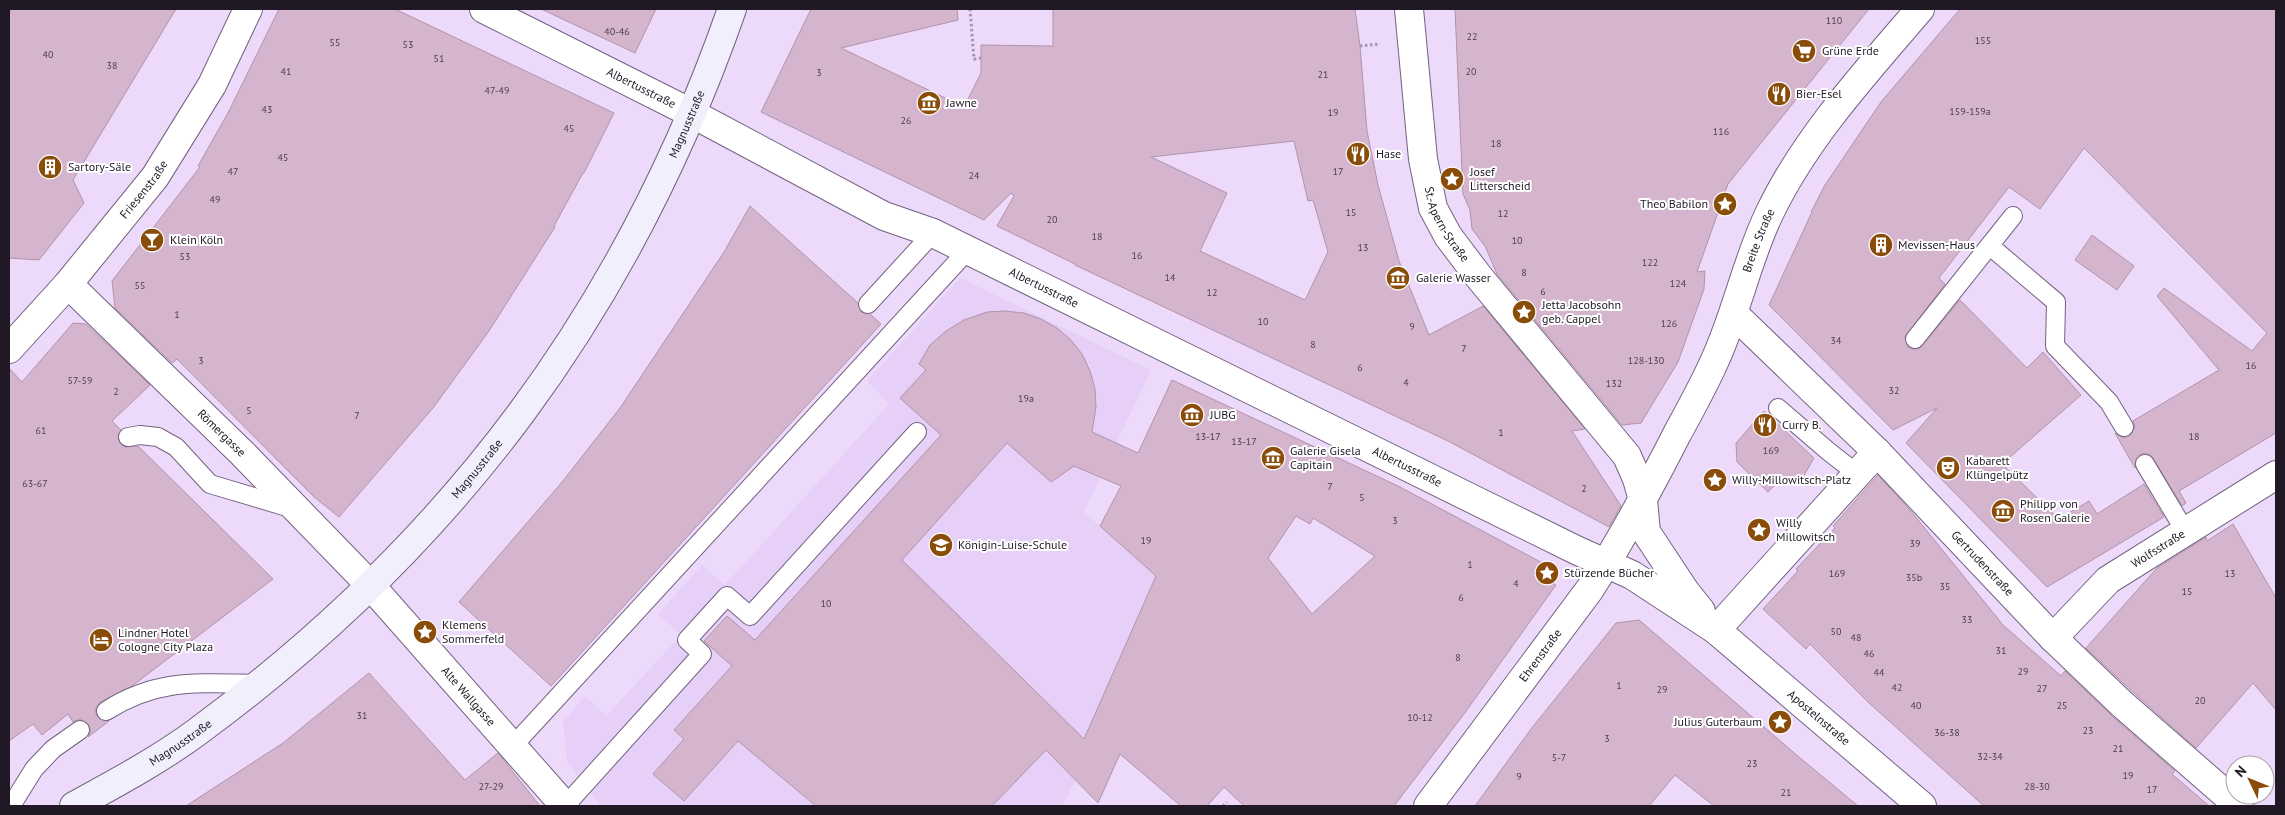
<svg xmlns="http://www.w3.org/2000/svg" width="2285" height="815" viewBox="0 0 2285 815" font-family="'PT Sans',sans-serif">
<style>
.built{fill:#e7d0f8}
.building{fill:#d5b5ce;stroke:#b193ab;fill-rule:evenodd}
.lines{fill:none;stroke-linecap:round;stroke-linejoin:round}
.lane-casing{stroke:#73627f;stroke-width:20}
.street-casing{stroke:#73627f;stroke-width:30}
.secondary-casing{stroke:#73627f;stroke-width:30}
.path{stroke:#a596b0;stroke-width:3;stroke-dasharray:2.5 2.5;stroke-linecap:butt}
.lane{stroke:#fff;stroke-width:18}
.street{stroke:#fff;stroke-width:28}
.secondary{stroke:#f1effc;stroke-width:28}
.labels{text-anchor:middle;stroke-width:4;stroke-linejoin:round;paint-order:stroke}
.number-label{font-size:10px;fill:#4d404f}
.poi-label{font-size:12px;fill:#201925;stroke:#fff;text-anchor:start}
.street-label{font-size:12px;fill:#201925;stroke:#fff}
</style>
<rect width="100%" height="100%" fill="#eddafb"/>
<path class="built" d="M960 278 1151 370 1084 512 1167 585 1142 608 1069 773 1076 780 1062 806H601L567 763 563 722 585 696 606 716 681 635 658 614 702 565 725 585 889 404 867 381Z"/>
<path class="building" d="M9 9H176L73 180 84 203 39 260 9 258Z
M279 9H395L614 113 584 173H583L554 226 555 227 489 331 433 408 339 517 313 496 177 359 172 363 115 308 112 281 200 167 198 166 229 111Z
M541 9H656L635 53Z
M811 9H957L958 20 841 48 964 107 981 73V45L1053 46V9H1355L1360 46 1367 131 1378 185 1399 261 1429 335 1483 306 1585 429 1572 431 1621 506 1609 527 1448 441 1075 265V264L997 226 1014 196 1011 193 984 220 761 112ZM1294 141 1308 201 1313 200 1328 252 1305 300 1200 251 1227 193 1151 157Z
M1455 9H1869L1728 184 1697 272 1705 271 1704 289 1678 362 1641 423 1622 425 1497 274 1485 246 1472 229 1470 210 1463 194Z
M1960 9H2276V433L2179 491 2186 503 2182 506 2151 455 2144 453 2139 455 2136 459 2135 468 2115 433 2124 438 2130 436 2135 427 2133 421 2219 370 2157 296 2164 288 2252 351 2267 333 2084 148 2040 209 2009 187 1939 278 1945 284 1905 337 1908 347 1913 349H1919L1960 300 2027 368 2043 352 2081 395 2002 464 2059 519 2089 501 2097 514 2144 484 2164 517 2047 587 1906 443 1937 408 1893 430 1769 305 1812 212H1811L1825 185 1881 102Z
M750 206 858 303 861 312 870 314 881 324 551 686 459 602 563 481 620 408 724 252Z
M2092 235 2134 266 2117 290 2075 260Z
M1005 311 1024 313 1041 319 1057 328 1071 340 1082 354 1090 371 1095 389 1096 407 1092 432 1138 453 1172 380 1398 486 1552 568 1544 578 1556 585 1464 714 1394 806H1244L1224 787 1207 806H1181L1120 754 1098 803 1046 750 992 806H816L738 741 684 801 653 774 684 739 674 730 732 666 704 641 727 616 755 640 941 435 900 398 926 370 919 364 930 345 946 331 964 320 987 312ZM1007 443 1051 482 1074 466 1121 486 1100 526 1156 576 1084 739 902 560ZM1296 516 1310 524 1313 518 1375 556 1312 614 1268 558Z
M73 323 86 324 150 385 112 421 121 430 118 438 120 443 125 447 138 446 273 579 132 686 100 702 95 710 97 716 101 720 109 721 88 737 91 730 88 724 80 719 73 722 68 714 42 735 33 724 9 741V368L22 382Z
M1764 411 1814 458 1803 477 1791 483 1775 485 1768 492 1737 462 1736 443Z
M1878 475 1910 510 2003 625 2061 676 2065 671 2112 716 2175 771 2172 774 2209 806H1984L1869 703 1810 644 1806 649 1763 609 1798 571 1796 569 1835 528 1833 526Z
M2233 524 2276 598V710L2253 683 2196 748 2133 692 2086 648 2157 568 2206 537 2207 541Z
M1639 620 1799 757 1858 806H1714L1675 775 1649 806H1475L1531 729 1616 623Z
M369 673 465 780 498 753 540 806H186L283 743Z"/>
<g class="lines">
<g class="lane-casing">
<path id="lane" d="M1990 246 2056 302 2055 346 2109 402 2124 427
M868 304 933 233
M1915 339 2013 216
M1778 408 1828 451 1856 473
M128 437 140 435 158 437 176 447 210 484 294 509
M2145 464 2185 531
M106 711C157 678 199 683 257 684
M512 747 968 250
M11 806 34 769 53 749 80 730
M565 806 702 654 687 640 727 596 750 616 917 432"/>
</g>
<g class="street-casing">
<g id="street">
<path id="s1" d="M484 9 691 113 884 216 933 233 1576 550 1632 575 1716 630 1922 806"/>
<path id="s2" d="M1409 9 1423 159 1433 208 1448 236 1479 277 1627 456 1637 479 1643 500 1646 532 1685 591 1701 611"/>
<path id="s3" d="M68 284 242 453 371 586 565 806"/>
<path id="s4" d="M1734 314 1877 452 2053 638 2122 704 2239 806"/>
<path id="s5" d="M9 349 68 284 155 177 212 85 248 9"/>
<path d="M1716 630 1877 452"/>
<path id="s6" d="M2053 638 2108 580 2276 475"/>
<path id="s7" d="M1428 806 1590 589C1622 539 1650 487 1677 434 1690 410 1704 385 1715 360 1737 312 1747 259 1770 212 1806 137 1867 71 1920 9"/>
</g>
</g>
<g class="secondary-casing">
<g id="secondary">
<path id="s8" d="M74 806C116 783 159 760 197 732 454 543 627 310 732 9"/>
</g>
</g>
<path class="path" d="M970 9 974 59 981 58
M1360 46 1380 44
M1223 806 1227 802"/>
<use href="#lane" class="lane"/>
<use href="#street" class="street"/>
<use href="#secondary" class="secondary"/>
</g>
<defs>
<g id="supermarket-disc" transform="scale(1.25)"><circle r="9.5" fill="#894d09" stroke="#fff"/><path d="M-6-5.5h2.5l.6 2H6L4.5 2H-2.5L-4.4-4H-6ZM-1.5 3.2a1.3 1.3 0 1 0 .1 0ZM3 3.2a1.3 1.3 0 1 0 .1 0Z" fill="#fff"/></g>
<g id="restaurant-disc" transform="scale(1.25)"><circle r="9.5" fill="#894d09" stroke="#fff"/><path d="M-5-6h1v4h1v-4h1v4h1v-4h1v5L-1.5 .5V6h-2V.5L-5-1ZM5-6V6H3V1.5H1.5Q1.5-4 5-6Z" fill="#fff"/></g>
<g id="museum-disc" transform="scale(1.25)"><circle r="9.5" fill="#894d09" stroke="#fff"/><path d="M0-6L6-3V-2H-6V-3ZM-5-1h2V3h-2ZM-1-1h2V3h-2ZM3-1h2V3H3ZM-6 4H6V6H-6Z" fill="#fff"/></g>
<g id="building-disc" transform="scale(1.25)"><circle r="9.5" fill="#894d09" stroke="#fff"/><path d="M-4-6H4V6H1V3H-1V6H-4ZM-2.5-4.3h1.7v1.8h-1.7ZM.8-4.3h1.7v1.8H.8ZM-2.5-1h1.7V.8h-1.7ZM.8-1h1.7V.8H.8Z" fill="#fff"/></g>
<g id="sight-disc" transform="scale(1.25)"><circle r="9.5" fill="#894d09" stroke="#fff"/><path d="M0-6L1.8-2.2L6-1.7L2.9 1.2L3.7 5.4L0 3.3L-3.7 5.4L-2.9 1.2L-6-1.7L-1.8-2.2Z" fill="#fff"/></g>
<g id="bar-disc" transform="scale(1.25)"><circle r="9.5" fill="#894d09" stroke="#fff"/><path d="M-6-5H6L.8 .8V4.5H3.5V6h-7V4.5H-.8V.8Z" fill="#fff"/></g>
<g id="theatre-disc" transform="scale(1.25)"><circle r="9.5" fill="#894d09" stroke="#fff"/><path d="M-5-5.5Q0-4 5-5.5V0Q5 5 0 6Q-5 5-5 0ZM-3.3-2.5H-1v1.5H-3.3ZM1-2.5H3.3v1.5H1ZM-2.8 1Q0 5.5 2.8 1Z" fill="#fff"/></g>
<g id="school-disc" transform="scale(1.25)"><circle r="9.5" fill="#894d09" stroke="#fff"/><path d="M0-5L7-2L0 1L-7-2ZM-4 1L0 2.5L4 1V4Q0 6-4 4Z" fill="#fff"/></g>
<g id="hotel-disc" transform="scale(1.25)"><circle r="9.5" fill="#894d09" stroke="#fff"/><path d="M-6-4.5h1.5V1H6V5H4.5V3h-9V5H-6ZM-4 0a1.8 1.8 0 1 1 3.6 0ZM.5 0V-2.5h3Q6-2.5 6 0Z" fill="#fff"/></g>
</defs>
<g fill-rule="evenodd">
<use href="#supermarket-disc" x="1804" y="51"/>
<use href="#restaurant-disc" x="1779" y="94"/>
<use href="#museum-disc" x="929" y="103"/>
<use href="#restaurant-disc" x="1358" y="154"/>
<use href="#building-disc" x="50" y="167"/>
<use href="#sight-disc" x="1452" y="179"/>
<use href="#sight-disc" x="1725" y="204"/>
<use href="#bar-disc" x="152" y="240"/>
<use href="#building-disc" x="1881" y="245"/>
<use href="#museum-disc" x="1398" y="278"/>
<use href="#sight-disc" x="1524" y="312"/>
<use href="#museum-disc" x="1192" y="415"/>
<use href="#restaurant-disc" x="1765" y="425"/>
<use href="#museum-disc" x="1273" y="458"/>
<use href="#theatre-disc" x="1948" y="468"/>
<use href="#sight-disc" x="1715" y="480"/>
<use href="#museum-disc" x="2003" y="511"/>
<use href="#sight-disc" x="1759" y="530"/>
<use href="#school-disc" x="941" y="545"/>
<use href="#sight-disc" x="1547" y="573"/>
<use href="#sight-disc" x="425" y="632"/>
<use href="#hotel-disc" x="101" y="640"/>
<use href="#sight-disc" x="1780" y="722"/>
</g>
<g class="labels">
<g class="number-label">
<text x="1834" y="24">110</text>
<text x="617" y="35">40-46</text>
<text x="1472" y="40">22</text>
<text x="1983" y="44">155</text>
<text x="335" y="46">55</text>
<text x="408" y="48">53</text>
<text x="48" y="58">40</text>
<text x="439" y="62">51</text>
<text x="112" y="69">38</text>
<text x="286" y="75">41</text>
<text x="1471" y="75">20</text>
<text x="819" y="76">3</text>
<text x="1323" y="78">21</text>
<text x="497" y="94">47-49</text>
<text x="267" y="113">43</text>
<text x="1970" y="115">159-159a</text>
<text x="1333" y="116">19</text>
<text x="906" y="124">26</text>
<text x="569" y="132">45</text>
<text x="1721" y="135">116</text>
<text x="1496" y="147">18</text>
<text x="283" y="161">45</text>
<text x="233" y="175">47</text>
<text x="1338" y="175">17</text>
<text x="974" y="179">24</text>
<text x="215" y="203">49</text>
<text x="1351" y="216">15</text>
<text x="1503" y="217">12</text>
<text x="1052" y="223">20</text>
<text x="1097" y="240">18</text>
<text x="1517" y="244">10</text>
<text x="1363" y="251">13</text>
<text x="1137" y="259">16</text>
<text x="185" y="260">53</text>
<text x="1650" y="266">122</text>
<text x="1524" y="276">8</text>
<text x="1170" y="281">14</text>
<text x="1678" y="287">124</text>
<text x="140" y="289">55</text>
<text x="1543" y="295">6</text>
<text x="1212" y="296">12</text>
<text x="177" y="318">1</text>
<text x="1263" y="325">10</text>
<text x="1669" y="327">126</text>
<text x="1412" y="330">9</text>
<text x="1836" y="344">34</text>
<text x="1313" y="348">8</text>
<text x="1464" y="352">7</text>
<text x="201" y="364">3</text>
<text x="1646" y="364">128-130</text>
<text x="2251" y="369">16</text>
<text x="1360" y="371">6</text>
<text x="80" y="384">57-59</text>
<text x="1406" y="386">4</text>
<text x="1614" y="387">132</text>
<text x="1894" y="394">32</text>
<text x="116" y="395">2</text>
<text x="1026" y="402">19a</text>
<text x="249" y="414">5</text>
<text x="357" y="419">7</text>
<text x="41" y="434">61</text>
<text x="1501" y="436">1</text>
<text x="1208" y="440">13-17</text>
<text x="2194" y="440">18</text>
<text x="1244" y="445">13-17</text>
<text x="1771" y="454">169</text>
<text x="35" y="487">63-67</text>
<text x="1330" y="490">7</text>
<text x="1584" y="492">2</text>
<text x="1362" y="501">5</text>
<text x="1395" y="524">3</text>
<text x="1146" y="544">19</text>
<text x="1915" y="547">39</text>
<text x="1470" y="568">1</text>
<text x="1837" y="577">169</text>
<text x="2230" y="577">13</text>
<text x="1914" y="581">35b</text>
<text x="1516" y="587">4</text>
<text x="1945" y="590">35</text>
<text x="2187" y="595">15</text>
<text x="1461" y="601">6</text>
<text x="826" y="607">10</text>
<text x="1967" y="623">33</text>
<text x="1836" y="635">50</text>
<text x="1856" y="641">48</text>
<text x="2001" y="654">31</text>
<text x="1869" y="657">46</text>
<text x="1458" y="661">8</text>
<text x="2023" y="675">29</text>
<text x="1879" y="676">44</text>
<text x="1619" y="689">1</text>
<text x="1897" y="691">42</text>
<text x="2042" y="692">27</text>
<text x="1662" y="693">29</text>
<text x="2200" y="704">20</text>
<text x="1916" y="709">40</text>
<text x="2062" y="709">25</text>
<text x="362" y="719">31</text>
<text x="1420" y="721">10-12</text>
<text x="2088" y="734">23</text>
<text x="1947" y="736">36-38</text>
<text x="1607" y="742">3</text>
<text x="2118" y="752">21</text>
<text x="1990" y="760">32-34</text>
<text x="1559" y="761">5-7</text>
<text x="1752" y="767">23</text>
<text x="2128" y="779">19</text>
<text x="1519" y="780">9</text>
<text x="491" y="790">27-29</text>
<text x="2037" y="790">28-30</text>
<text x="2152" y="793">17</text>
<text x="1786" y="796">21</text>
</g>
<g class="poi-label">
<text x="1822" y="55">Grüne Erde</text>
<text x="1796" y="98">Bier-Esel</text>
<text x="946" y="107">Jawne</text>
<text x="1376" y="158">Hase</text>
<text x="68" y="171">Sartory-Säle</text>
<text x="1470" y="176">Josef<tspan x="1470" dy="14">Litterscheid</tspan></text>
<text x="1708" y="208" text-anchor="end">Theo Babilon</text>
<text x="170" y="244">Klein Köln</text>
<text x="1898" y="249">Mevissen-Haus</text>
<text x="1416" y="282">Galerie Wasser</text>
<text x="1542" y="309">Jetta Jacobsohn<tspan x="1542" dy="14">geb. Cappel</tspan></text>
<text x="1210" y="419">JUBG</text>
<text x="1782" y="429">Curry B.</text>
<text x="1290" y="455">Galerie Gisela<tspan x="1290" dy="14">Capitain</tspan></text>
<text x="1966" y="465">Kabarett<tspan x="1966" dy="14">Klüngelpütz</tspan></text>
<text x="1732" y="484">Willy-Millowitsch-Platz</text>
<text x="2020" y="508">Philipp von<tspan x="2020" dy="14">Rosen Galerie</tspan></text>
<text x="1776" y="527">Willy<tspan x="1776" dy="14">Millowitsch</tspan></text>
<text x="958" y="549">Königin-Luise-Schule</text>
<text x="1564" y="577">Stürzende Bücher</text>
<text x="442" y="629">Klemens<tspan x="442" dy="14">Sommerfeld</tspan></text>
<text x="118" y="637">Lindner Hotel<tspan x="118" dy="14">Cologne City Plaza</tspan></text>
<text x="1762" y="726" text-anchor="end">Julius Guterbaum</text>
</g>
<g class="street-label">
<text dy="4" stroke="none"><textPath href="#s1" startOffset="176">Albertusstraße</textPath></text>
<text dy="4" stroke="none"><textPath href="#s8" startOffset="934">Magnusstraße</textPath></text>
<text dy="4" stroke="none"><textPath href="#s5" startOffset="209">Friesenstraße</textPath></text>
<text dy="4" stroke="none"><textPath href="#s2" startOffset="221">St.-Apern-Straße</textPath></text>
<text dy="4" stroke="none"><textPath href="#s7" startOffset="659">Breite Straße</textPath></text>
<text dy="4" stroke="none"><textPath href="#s1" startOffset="626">Albertusstraße</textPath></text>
<text dy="4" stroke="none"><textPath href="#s3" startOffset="214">Römergasse</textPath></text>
<text dy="4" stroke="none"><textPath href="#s1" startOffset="1031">Albertusstraße</textPath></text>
<text dy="4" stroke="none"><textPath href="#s8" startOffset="529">Magnusstraße</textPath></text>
<text dy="4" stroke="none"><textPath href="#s6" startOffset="139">Wolfsstraße</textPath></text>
<text dy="4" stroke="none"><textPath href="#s4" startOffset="352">Gertrudenstraße</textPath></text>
<text dy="4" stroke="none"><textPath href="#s7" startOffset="188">Ehrenstraße</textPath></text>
<text dy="4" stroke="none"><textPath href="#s3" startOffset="575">Alte Wallgasse</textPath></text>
<text dy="4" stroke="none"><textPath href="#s1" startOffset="1516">Apostelnstraße</textPath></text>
<text dy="4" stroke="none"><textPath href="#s8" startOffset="124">Magnusstraße</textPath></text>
</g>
</g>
<rect width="2285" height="815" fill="none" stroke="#201925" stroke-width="20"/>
<g transform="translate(2250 780) rotate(313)"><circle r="24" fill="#ffffff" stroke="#a6a3a8"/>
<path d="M0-4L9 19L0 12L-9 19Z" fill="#894d09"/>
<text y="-8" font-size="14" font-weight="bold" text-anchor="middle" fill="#201925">N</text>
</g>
</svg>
